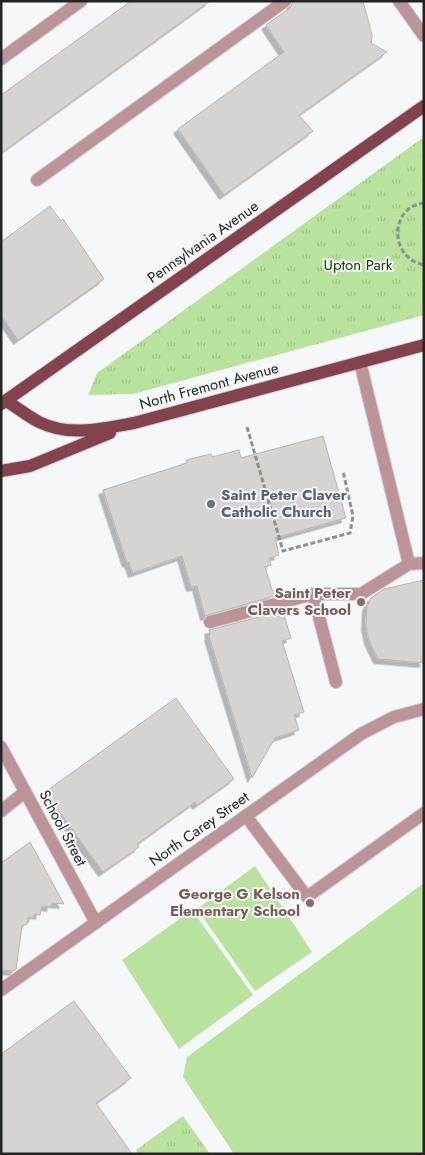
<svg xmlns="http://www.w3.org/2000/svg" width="425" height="1155" viewBox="0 0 425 1155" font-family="Jost,sans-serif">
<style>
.green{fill:#b9e29c}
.park{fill:url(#park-tufts)}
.building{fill:#d6d3d0;stroke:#b9b5b2;filter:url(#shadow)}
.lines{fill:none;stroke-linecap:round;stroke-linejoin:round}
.minor-casing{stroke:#cfd1d5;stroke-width:14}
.major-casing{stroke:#cfd1d5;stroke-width:14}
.path{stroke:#8e9093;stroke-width:3;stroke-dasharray:5 2.5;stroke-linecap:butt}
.minor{stroke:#bc9498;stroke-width:12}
.major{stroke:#84424c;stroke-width:12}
.worship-dot{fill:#6b7280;stroke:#f5f7fb;stroke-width:2}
.education-dot{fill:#8d6e63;stroke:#f5f7fb;stroke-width:2}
.labels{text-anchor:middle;stroke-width:4;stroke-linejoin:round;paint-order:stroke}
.street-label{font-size:15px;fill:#232426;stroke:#f5f7fb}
.park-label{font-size:15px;fill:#203904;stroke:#f5f7fb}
.worship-label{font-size:15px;font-weight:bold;fill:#5b616d;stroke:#f5f7fb;text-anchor:start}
.education-label{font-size:15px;font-weight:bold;fill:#785e54;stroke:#f5f7fb;text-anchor:end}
</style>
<defs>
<pattern id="park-tufts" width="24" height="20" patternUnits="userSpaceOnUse" patternTransform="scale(1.25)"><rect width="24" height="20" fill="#b9e29c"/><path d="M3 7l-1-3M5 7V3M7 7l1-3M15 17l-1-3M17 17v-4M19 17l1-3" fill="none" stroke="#9fc286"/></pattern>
<filter id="shadow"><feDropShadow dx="-4.5" dy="4.5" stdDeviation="0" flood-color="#0004"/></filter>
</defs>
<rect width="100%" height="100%" fill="#f5f7fb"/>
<path class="green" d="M255 866 312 952 255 991 197 909Z
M424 883V1154H234L183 1077 187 1057Z
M192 910 253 995 179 1049 122 960Z"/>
<path class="park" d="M424 137V315L133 394 88 395 97 373Z
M183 1116 210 1154H138L136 1150Z"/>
<path class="building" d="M131 1H210L1 153V95Z
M293 1H363L372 35 371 43 387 52 299 115 313 131 224 195 178 129 284 52 266 25 290 8Z
M50 206 61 221 63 219 104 279 18 340 1 315V242Z
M323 436 346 518 275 538 279 555 269 558 271 565 265 567 274 596 205 616 197 586 191 587 182 556 133 573 129 562 127 563 103 490 187 463 186 460 211 454 212 457 239 450 241 458Z
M424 580V663L378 659 369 640 366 626 367 607 371 598 384 589Z
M278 612 279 617 284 615 291 638 282 641 304 712 294 715 299 730 275 738 252 778 209 636 210 635 209 630Z
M176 698 234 779 197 805 195 802 137 844 139 847 103 872 45 792Z
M30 842 64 904 52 903 51 907 42 906 40 915 34 914 33 918 28 917 27 924 22 926 16 969 14 971 1 970V863Z
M74 1001 131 1078 96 1103 132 1154H1V1054Z"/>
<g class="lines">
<g class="minor-casing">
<path id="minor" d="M399 1 424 36
M1 59 81 1
M37 180 285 1
M409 564 424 563
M313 594 336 682
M210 622 313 594H361L409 564 360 362
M1 747 96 923
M1 811 25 792
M246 816 307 897 424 813
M1 990 361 734 394 717 424 709"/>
</g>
<g class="major-casing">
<path id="major" d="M6 401C17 407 27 416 39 422 69 437 102 429 134 423L424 345
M1 404 424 106
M1 471 30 466 110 433"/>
</g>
<path class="path" d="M424 203C389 207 389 258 424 265
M247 427 283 551 350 533 353 516 343 471"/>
<use href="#minor" class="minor"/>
<use href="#major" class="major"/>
</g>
<circle class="worship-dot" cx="211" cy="504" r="5"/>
<g class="education-dot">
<circle cx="361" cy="602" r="5"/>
<circle cx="310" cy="903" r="5"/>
</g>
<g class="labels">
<g class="street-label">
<text transform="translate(203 242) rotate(-35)" y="5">Pennsylvania Avenue</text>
<text transform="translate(209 386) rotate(-15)" y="5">North Fremont Avenue</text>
<text transform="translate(63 828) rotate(62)" y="5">School Street</text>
<text transform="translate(199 829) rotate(-35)" y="5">North Carey Street</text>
</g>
<g class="park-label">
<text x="358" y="270">Upton Park</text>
</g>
<g class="worship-label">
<text x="221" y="500">Saint Peter Claver<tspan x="221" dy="17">Catholic Church</tspan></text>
</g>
<g class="education-label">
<text x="351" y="598">Saint Peter<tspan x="351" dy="17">Clavers School</tspan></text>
<text x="300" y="899">George G Kelson<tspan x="300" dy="17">Elementary School</tspan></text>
</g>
</g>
<rect width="425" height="1155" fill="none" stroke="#232426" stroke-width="5"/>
</svg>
